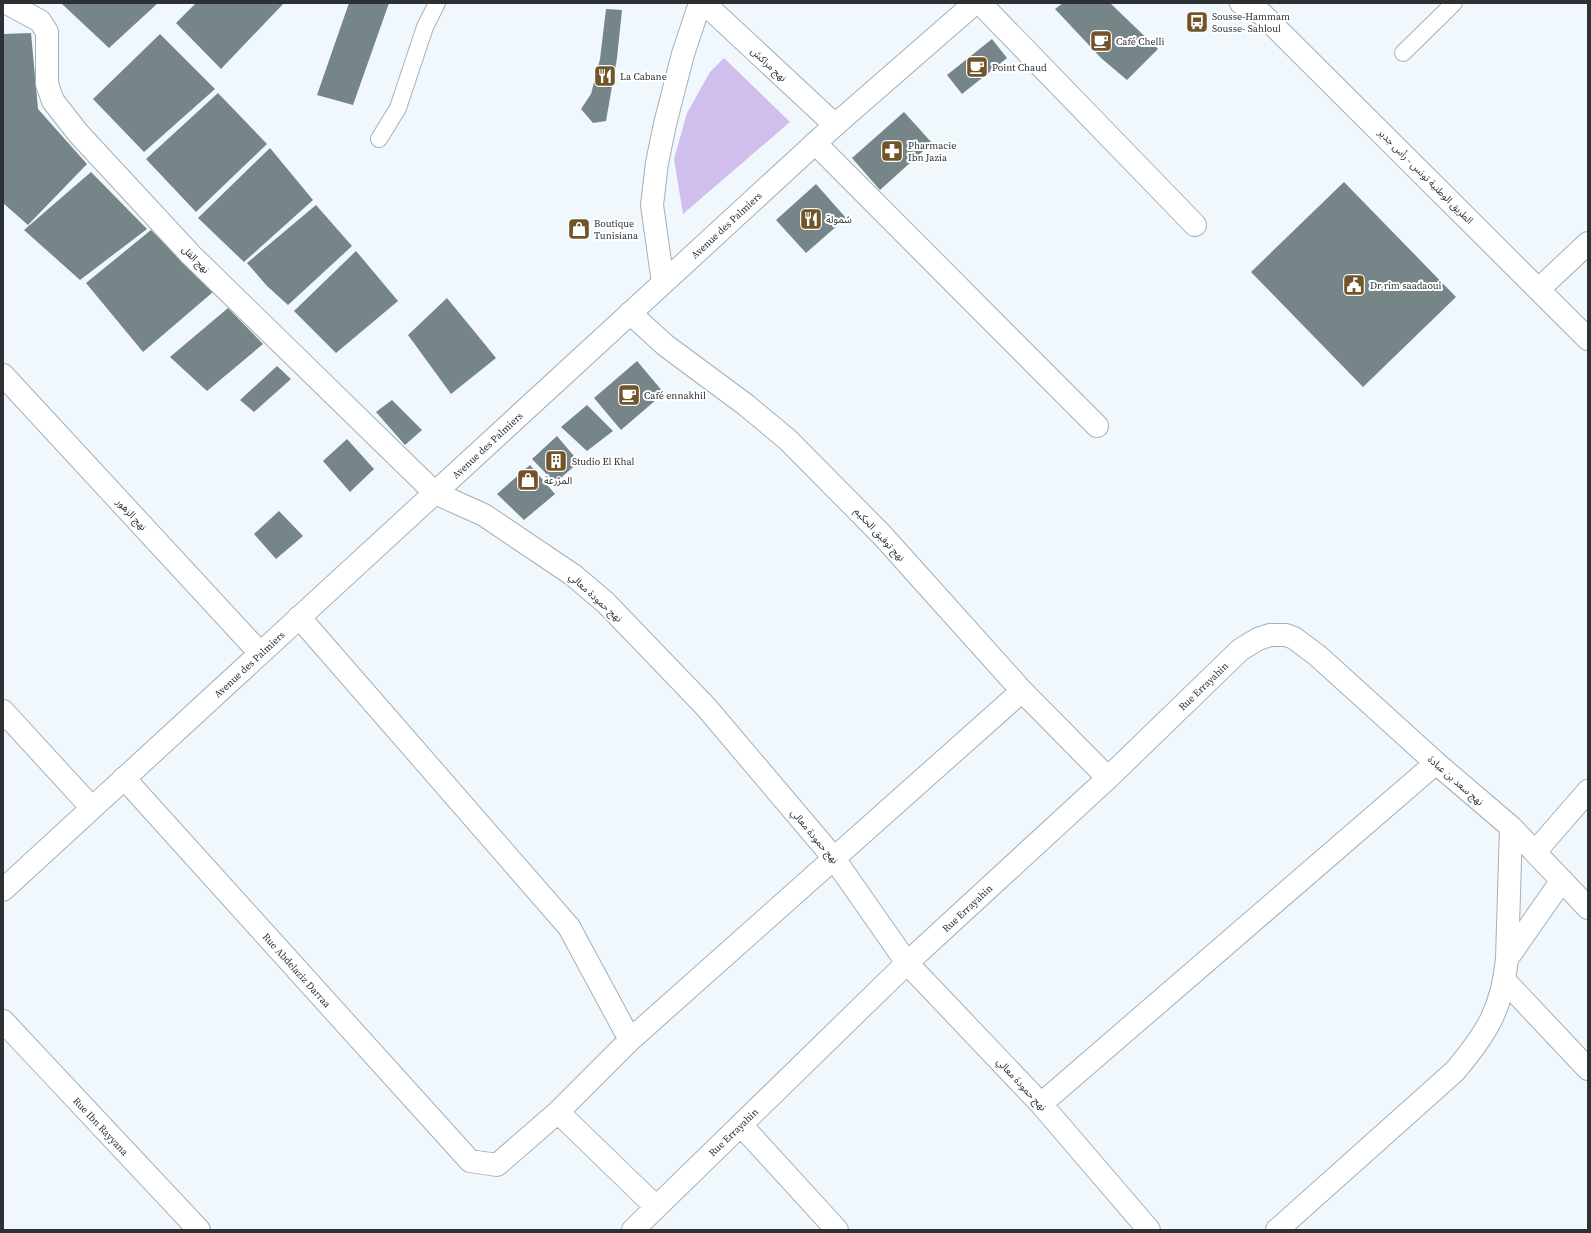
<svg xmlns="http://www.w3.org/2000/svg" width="1591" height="1233" viewBox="0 0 1591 1233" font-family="'Source Serif 4','Noto Sans Arabic',serif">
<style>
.green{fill:#d0beec}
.building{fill:#768587}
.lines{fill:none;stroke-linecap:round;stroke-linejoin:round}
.service-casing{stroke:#a4afb8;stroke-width:18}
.minor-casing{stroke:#a4afb8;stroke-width:24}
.tertiary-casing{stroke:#a4afb8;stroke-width:24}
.primary-casing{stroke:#a4afb8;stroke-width:24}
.service{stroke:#fff;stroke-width:16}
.minor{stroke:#fff;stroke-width:22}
.tertiary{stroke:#fff;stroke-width:22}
.primary{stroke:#fff;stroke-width:22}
.labels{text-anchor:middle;stroke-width:4;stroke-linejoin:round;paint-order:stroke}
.poi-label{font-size:10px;fill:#2d3135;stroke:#fff;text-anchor:start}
.street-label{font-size:10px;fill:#2d3135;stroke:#fff}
</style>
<rect width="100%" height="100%" fill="#f0f8fd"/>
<path class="green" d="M724 58 790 122 683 214 674 159 687 113 710 72Z"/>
<path class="building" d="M61 3H158L109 48Z
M196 3H284L221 69 176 23Z
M349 3H389L353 105 317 95Z
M1063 3H1110L1158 49 1127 80 1101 58 1055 9Z
M606 9 622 10 617 58 606 121 593 123 581 109 591 94 600 59Z
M31 33 38 109 87 164 28 225 3 203V34Z
M160 34 215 89 144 152 93 99Z
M992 39 1007 58 962 94 947 75Z
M218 93 267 144 196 212 146 159Z
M904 112 932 143 880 190 852 158Z
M270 148 313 200 244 262 198 218Z
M91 172 147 229 80 280 24 230Z
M1344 182 1456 297 1363 387 1251 272Z
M816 184 846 218 806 253 776 220Z
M316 205 352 246 288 305 267 286 247 263Z
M151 230 213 292 143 352 86 283Z
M356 251 398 301 336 353 294 311Z
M447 298 496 358 451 394 408 335Z
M228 308 263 344 207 391 170 357Z
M637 361 664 393 621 430 594 398Z
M277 366 291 379 254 412 240 400Z
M392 400 422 430 405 445 376 412Z
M587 405 613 431 587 451 561 427Z
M557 436 579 462 555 483 532 459Z
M347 439 374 469 350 492 323 461Z
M530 465 555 494 524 520 497 494Z
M279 511 303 536 276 559 254 534Z"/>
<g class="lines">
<g class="service-casing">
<path id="service" d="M1403 53 1454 3
M379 139 398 108 425 27 437 3"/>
</g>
<g class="minor-casing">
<path id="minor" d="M7 3 40 21 47 32V84L53 101 78 133 191 255 435 493 484 515 573 575 606 603 706 707 833 857 907 963 1041 1104 1149 1230
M704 3 835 125
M980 3 1195 225
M815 143 1097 426
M663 283 652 205 657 163 665 124 683 54 700 3
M1539 289 1588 243
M630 313 665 345 746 405 788 440 882 535 1022 691 1108 778
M3 375 260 653
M299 617 569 927 630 1040
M3 711 92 808
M124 778 470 1161 497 1165 558 1112 630 1040 1022 691
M1535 852 1588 791
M1507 959 1562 880
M1505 981 1588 1069
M3 1021 199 1230
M1041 1104 1436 763
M558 1112 656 1207
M741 1125 837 1230
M633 1230 907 963 1108 778 1240 650 1258 639 1270 635H1286L1294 638 1318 656 1436 763 1511 827 1588 908
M1277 1230 1455 1071C1487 1033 1502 1009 1507 959L1511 827"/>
</g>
<g class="tertiary-casing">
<path id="tertiary" d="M3 890 835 125 975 3"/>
</g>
<g class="primary-casing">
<path id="primary" d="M1241 3 1262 14 1588 339"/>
</g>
<use href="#service" class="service"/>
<use href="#minor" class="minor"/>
<use href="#tertiary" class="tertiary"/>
<use href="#primary" class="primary"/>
</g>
<defs>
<g id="bus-square" transform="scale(1.15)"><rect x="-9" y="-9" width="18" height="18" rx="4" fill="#725429" stroke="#fff"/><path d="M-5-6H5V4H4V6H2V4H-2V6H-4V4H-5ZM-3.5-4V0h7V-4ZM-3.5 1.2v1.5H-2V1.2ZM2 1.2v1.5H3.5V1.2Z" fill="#fff"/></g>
<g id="cafe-square" transform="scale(1.15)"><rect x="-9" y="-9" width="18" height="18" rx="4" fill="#725429" stroke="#fff"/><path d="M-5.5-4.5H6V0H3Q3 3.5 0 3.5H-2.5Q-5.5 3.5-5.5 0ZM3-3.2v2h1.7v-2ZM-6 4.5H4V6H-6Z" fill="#fff"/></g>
<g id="restaurant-square" transform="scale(1.15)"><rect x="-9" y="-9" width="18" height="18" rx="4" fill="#725429" stroke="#fff"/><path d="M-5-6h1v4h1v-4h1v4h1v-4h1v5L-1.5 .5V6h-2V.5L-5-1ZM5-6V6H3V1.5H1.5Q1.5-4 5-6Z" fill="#fff"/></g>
<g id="pharmacy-square" transform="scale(1.15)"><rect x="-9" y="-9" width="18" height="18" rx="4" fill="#725429" stroke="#fff"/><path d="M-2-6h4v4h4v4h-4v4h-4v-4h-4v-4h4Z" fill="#fff"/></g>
<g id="shop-square" transform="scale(1.15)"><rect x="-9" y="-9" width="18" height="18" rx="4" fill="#725429" stroke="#fff"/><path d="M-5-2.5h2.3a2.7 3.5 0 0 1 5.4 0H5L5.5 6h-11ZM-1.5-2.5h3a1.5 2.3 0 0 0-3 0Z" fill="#fff"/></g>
<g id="civic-square" transform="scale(1.15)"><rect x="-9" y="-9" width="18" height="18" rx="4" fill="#725429" stroke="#fff"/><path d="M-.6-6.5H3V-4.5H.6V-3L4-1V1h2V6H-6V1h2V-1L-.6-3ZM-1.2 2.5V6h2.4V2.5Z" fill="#fff"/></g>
<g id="building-square" transform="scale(1.15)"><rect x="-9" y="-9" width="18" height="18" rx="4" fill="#725429" stroke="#fff"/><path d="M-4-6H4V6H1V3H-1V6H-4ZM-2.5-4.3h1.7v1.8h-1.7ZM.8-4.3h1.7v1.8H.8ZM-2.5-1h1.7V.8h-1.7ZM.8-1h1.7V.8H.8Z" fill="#fff"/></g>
</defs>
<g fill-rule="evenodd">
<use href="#bus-square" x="1197" y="22"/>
<use href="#cafe-square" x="1101" y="41"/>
<use href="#cafe-square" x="977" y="67"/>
<use href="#restaurant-square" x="605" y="76"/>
<use href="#pharmacy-square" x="892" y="151"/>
<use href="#restaurant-square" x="811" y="219"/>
<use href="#shop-square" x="579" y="229"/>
<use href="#civic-square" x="1354" y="285"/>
<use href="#cafe-square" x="629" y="395"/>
<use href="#building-square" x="556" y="461"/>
<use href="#shop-square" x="528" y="480"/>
</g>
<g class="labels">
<g class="poi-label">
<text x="1212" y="20">Sousse-Hammam<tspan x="1212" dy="12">Sousse- Sahloul</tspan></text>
<text x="1116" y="45">Café Chelli</text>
<text x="992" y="71">Point Chaud</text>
<text x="620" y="80">La Cabane</text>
<text x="908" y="149">Pharmacie<tspan x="908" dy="12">Ibn Jazia</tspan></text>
<text x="826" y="223">شمولة</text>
<text x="594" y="227">Boutique<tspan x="594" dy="12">Tunisiana</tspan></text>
<text x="1370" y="289">Dr rim saadaoui</text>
<text x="644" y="399">Café ennakhil</text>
<text x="572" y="465">Studio El Khal</text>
<text x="544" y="484">المزرعة</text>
</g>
<g class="street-label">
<text transform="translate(769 64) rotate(43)" y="4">نهج مراكش</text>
<text transform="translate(1426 176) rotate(45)" y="4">الطريق الوطنية تونس - رأس جدير</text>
<text transform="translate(726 225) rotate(-43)" y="4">Avenue des Palmiers</text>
<text transform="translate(196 259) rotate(45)" y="4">نهج الفل</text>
<text transform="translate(487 445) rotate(-43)" y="4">Avenue des Palmiers</text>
<text transform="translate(132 514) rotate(47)" y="4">نهج الزهور</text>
<text transform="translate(880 534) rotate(47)" y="4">نهج توفيق الحكيم</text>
<text transform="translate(596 597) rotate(42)" y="4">نهج حمودة معالي</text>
<text transform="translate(249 664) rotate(-43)" y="4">Avenue des Palmiers</text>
<text transform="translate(1203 686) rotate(-44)" y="4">Rue Errayahin</text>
<text transform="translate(1456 780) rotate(41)" y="4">نهج سعد بن عبادة</text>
<text transform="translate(815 836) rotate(50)" y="4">نهج حمودة معالي</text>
<text transform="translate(967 908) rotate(-43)" y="4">Rue Errayahin</text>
<text transform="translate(297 970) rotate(48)" y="4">Rue Abdelaziz Darraa</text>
<text transform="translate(1022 1084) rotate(47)" y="4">نهج حمودة معالي</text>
<text transform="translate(101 1126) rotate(47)" y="4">Rue Ibn Rayyana</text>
<text transform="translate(733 1132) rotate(-44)" y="4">Rue Errayahin</text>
</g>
</g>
<rect width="1591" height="1233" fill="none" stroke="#2d3135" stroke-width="8"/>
</svg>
